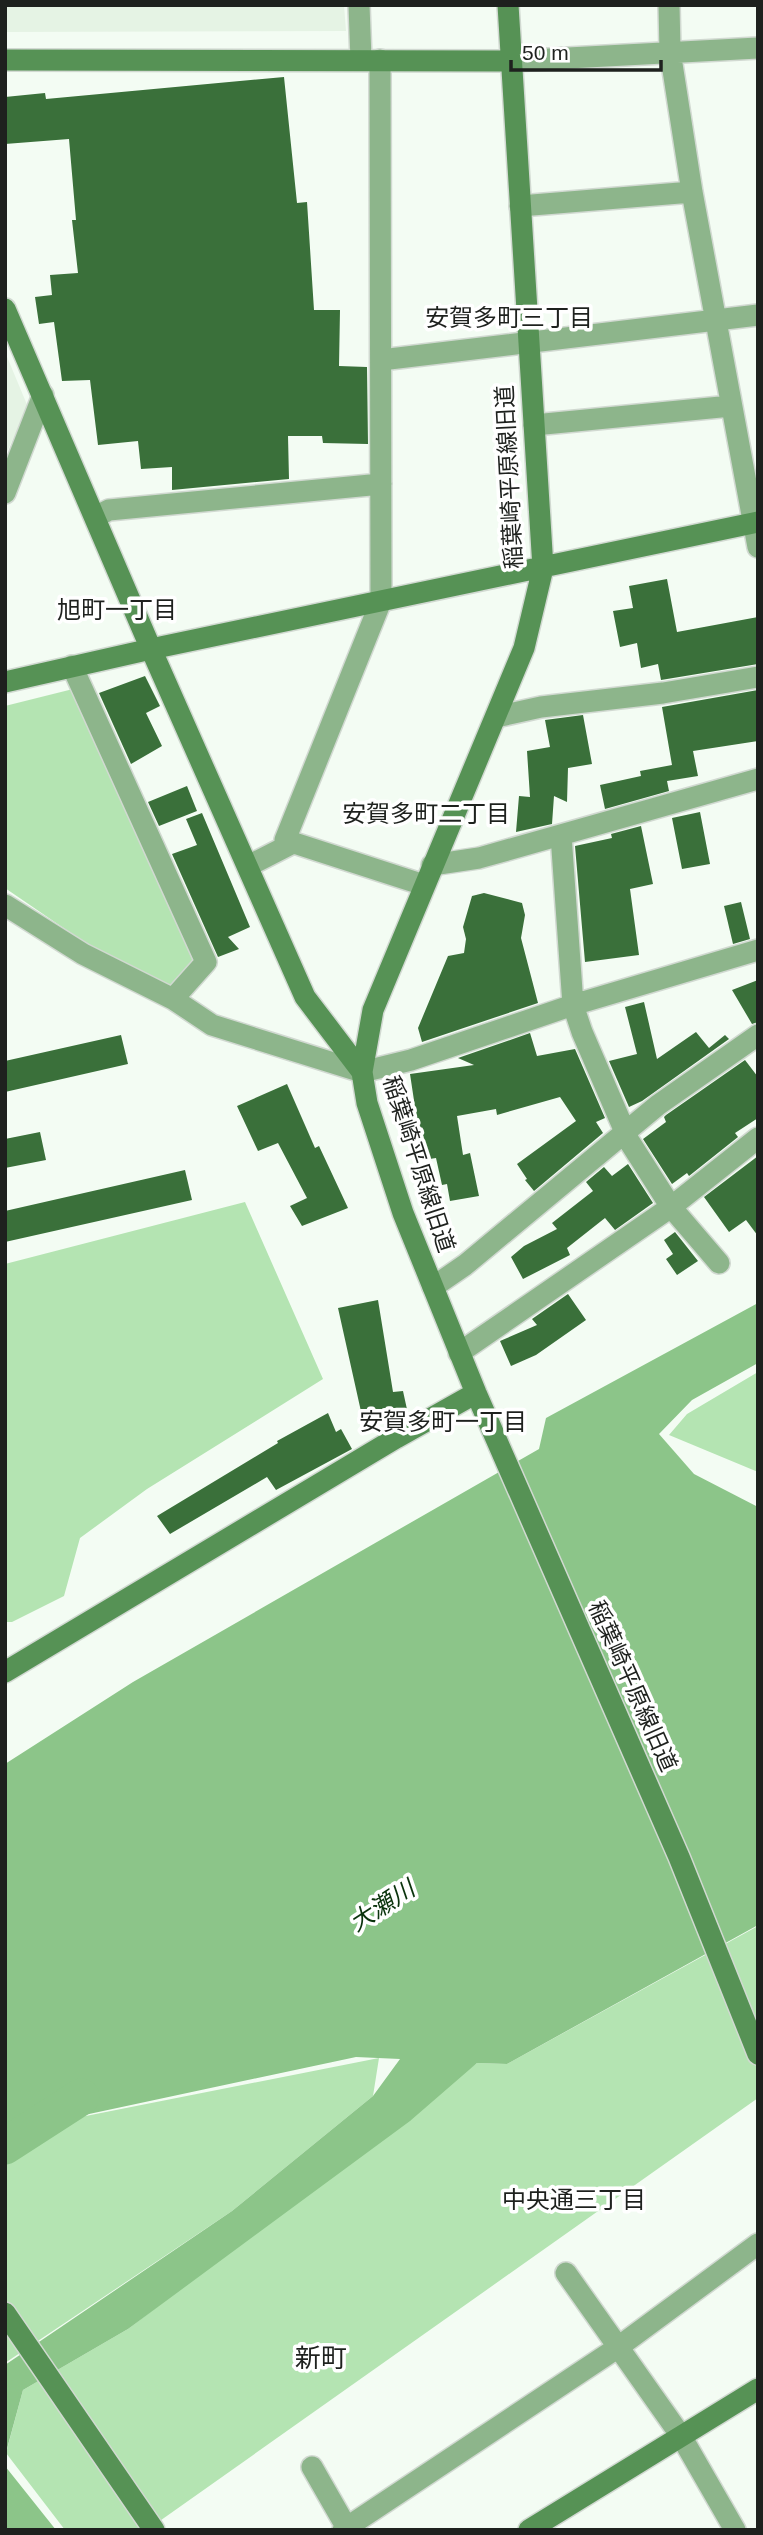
<svg xmlns="http://www.w3.org/2000/svg" width="763" height="2535" viewBox="0 0 763 2535" font-family="Helvetica,'Noto Sans JP',sans-serif">
<style>
.built{fill:#e5f3e4}
.green{fill:#b4e4b2}
.water{fill:#8cc589}
.lines{fill:none;stroke-linecap:round;stroke-linejoin:round}
.river{stroke:#8cc589;stroke-width:37}
.building{fill:#3a703a}
.street-casing{stroke:#d1d9d1;stroke-width:24}
.secondary-casing{stroke:#d1d9d1;stroke-width:24}
.street{stroke:#8db58b;stroke-width:21}
.secondary{stroke:#569255;stroke-width:21}
.labels{text-anchor:middle;stroke-width:7;stroke-linejoin:round;paint-order:stroke}
.street-label{font-size:23px;fill:#1e211e;stroke:#fff}
.neighbourhood-label{font-size:24px;fill:#1e211e;stroke:#fff}
.water-label{font-size:24px;font-style:italic;fill:#0a330c;stroke:#fff}
.quarter-label{font-size:26px;fill:#1e211e;stroke:#fff}
</style>
<rect width="100%" height="100%" fill="#f3fcf3"/>
<path class="built" d="M5 5H344L346 31 5 32Z
M5 352 28 407 5 456Z"/>
<path class="green" d="M73 689 201 964 174 992 103 955 5 888V706Z
M245 1202 323 1379 147 1489 80 1538 64 1596 12 1622H5V1264Z
M758 1372V1472L669 1435 687 1414Z
M758 1926V2098L147 2530H65L6 2453 23 2390 128 2329 477 2063 507 2064Z
M379 2058 373 2096 232 2211 5 2363V2132Z"/>
<path class="water" d="M758 1303V1363L692 1400 659 1434 694 1474 758 1507V1925L507 2064 477 2063 410 2121 128 2329 23 2390 5 2456V2365L232 2211 373 2096 400 2059 356 2057 5 2132V1764L133 1682 539 1449 546 1418Z
M5 2466 56 2530H5Z"/>
<g class="lines">
<path class="river" d="M5 2146 81 2097"/>
</g>
<path class="building" d="M284 77 297 203 307 202 314 310H340L339 366 367 367 368 444 323 443 322 436H288L289 479 172 490V467L141 469 138 441 98 445 90 380 62 381 54 322 39 324 35 297 52 295 50 275 78 273 72 220H76L69 139 5 144V97L45 93 46 99Z
M667 579 677 632 758 617V664L661 680 658 664 641 668 637 643 620 647 613 611 633 608 629 586Z
M145 676 160 706 146 713 162 746 131 764 99 693Z
M758 690V741L693 751 698 776 667 781 669 791 605 809 600 785 641 776 640 771 672 765 662 707Z
M583 715 592 764 568 768 567 802 554 796 552 824 516 832 519 796 530 797 527 751 550 747 545 720Z
M187 786 197 811 159 826 148 802Z
M700 812 710 864 682 869 672 818Z
M202 813 250 927 228 937 239 949 218 957 172 854 197 845 186 819Z
M641 826 653 884 630 889 639 955 585 962 575 846 612 838 611 834Z
M484 893 522 903 525 915 521 938 538 1003 422 1042 418 1028 448 956 464 953 466 939 463 927 472 896Z
M741 902 750 939 733 944 724 906Z
M758 980V1022L752 1024 732 990Z
M644 1002 657 1059 696 1032 709 1048 725 1035 729 1039 642 1101 629 1107 609 1061 637 1054 625 1007Z
M530 1033 537 1056 575 1049 605 1118 596 1122 603 1133 534 1191 525 1180 527 1179 517 1164 576 1121 560 1097 497 1115 496 1109 457 1116 463 1155 470 1153 479 1196 450 1201 447 1184 442 1185 436 1158 423 1160 410 1074 474 1065 458 1058Z
M121 1035 128 1064 5 1092V1061Z
M745 1060 758 1077V1118L735 1133 738 1137 689 1176 687 1173 672 1184 643 1139 666 1122 664 1117 666 1115Z
M287 1084 315 1148 319 1146 348 1208 302 1226 290 1206 307 1198 278 1143 258 1151 237 1106Z
M40 1132 46 1160 5 1168V1139Z
M758 1156V1236L746 1220 729 1232 704 1197Z
M628 1164 653 1203 615 1230 605 1218 567 1248 570 1255 523 1279 511 1257 524 1246 557 1229 552 1223 593 1191 586 1182 604 1167 612 1176Z
M185 1170 192 1200 5 1242V1211Z
M675 1232 698 1261 677 1275 666 1259 673 1254 664 1240Z
M568 1294 586 1320 536 1355 511 1366 500 1341 537 1325 532 1319Z
M378 1300 393 1392 403 1391 408 1414 364 1425 338 1308Z
M328 1413 336 1432 341 1429 352 1449 276 1490 267 1477 170 1534 157 1516 278 1443 277 1441Z"/>
<g class="lines">
<g class="street-casing">
<path id="street" d="M359 5 361 60
M669 5 670 51 692 192 758 547
M380 60 381 601 285 840 424 885
M511 61 758 48
M520 206 692 192
M381 360 758 315
M534 425 731 406
M5 493 43 395
M95 517 109 510 381 484
M72 666 206 962 173 999
M496 717 541 707 663 693 758 677
M561 835 573 1005 582 1032 629 1141 671 1207 719 1263
M432 865 479 858 758 779
M248 866 293 843
M5 905 83 954 173 999 212 1025 362 1072 411 1060 573 1005 758 950
M433 1287 465 1265 658 1105 758 1035
M459 1353 671 1207 758 1138
M566 2273 681 2436 735 2530
M312 2467 348 2530
M343 2530 617 2348 758 2244"/>
</g>
<g class="secondary-casing">
<path id="secondary" d="M508 5 543 568 524 648 373 1010 362 1072 367 1103 403 1213 476 1393 679 1857 758 2054
M5 60 511 61
M5 309 151 649 305 997 362 1072
M5 682 151 649 758 522
M5 1672 396 1438 476 1393
M5 2313 154 2530
M529 2530 758 2389"/>
</g>
<use href="#street" class="street"/>
<use href="#secondary" class="secondary"/>
</g>
<g class="labels">
<g class="street-label">
<text transform="translate(509 477) rotate(-93)" y="8">稲葉崎平原線旧道</text>
<text transform="translate(419 1164) rotate(72)" y="8">稲葉崎平原線旧道</text>
<text transform="translate(633 1686) rotate(66)" y="8">稲葉崎平原線旧道</text>
</g>
<g class="neighbourhood-label">
<text x="509" y="326">安賀多町三丁目</text>
<text x="117" y="618">旭町一丁目</text>
<text x="426" y="822">安賀多町二丁目</text>
<text x="443" y="1430">安賀多町一丁目</text>
<text x="574" y="2208">中央通三丁目</text>
</g>
<g class="water-label">
<text transform="translate(382 1906) rotate(-33)" y="8">大瀬川</text>
</g>
<g class="quarter-label">
<text x="321" y="2367">新町</text>
</g>
</g>
<rect width="763" height="2535" fill="none" stroke="#1e211e" stroke-width="14"/>
<path d="M511 60v10h150v-10" fill="none" stroke="#1e211e" stroke-width="3.5"/>
<text x="522" y="60" font-size="21" fill="#1e211e" stroke="#ffffff" stroke-width="5" paint-order="stroke">50 m</text>
</svg>
